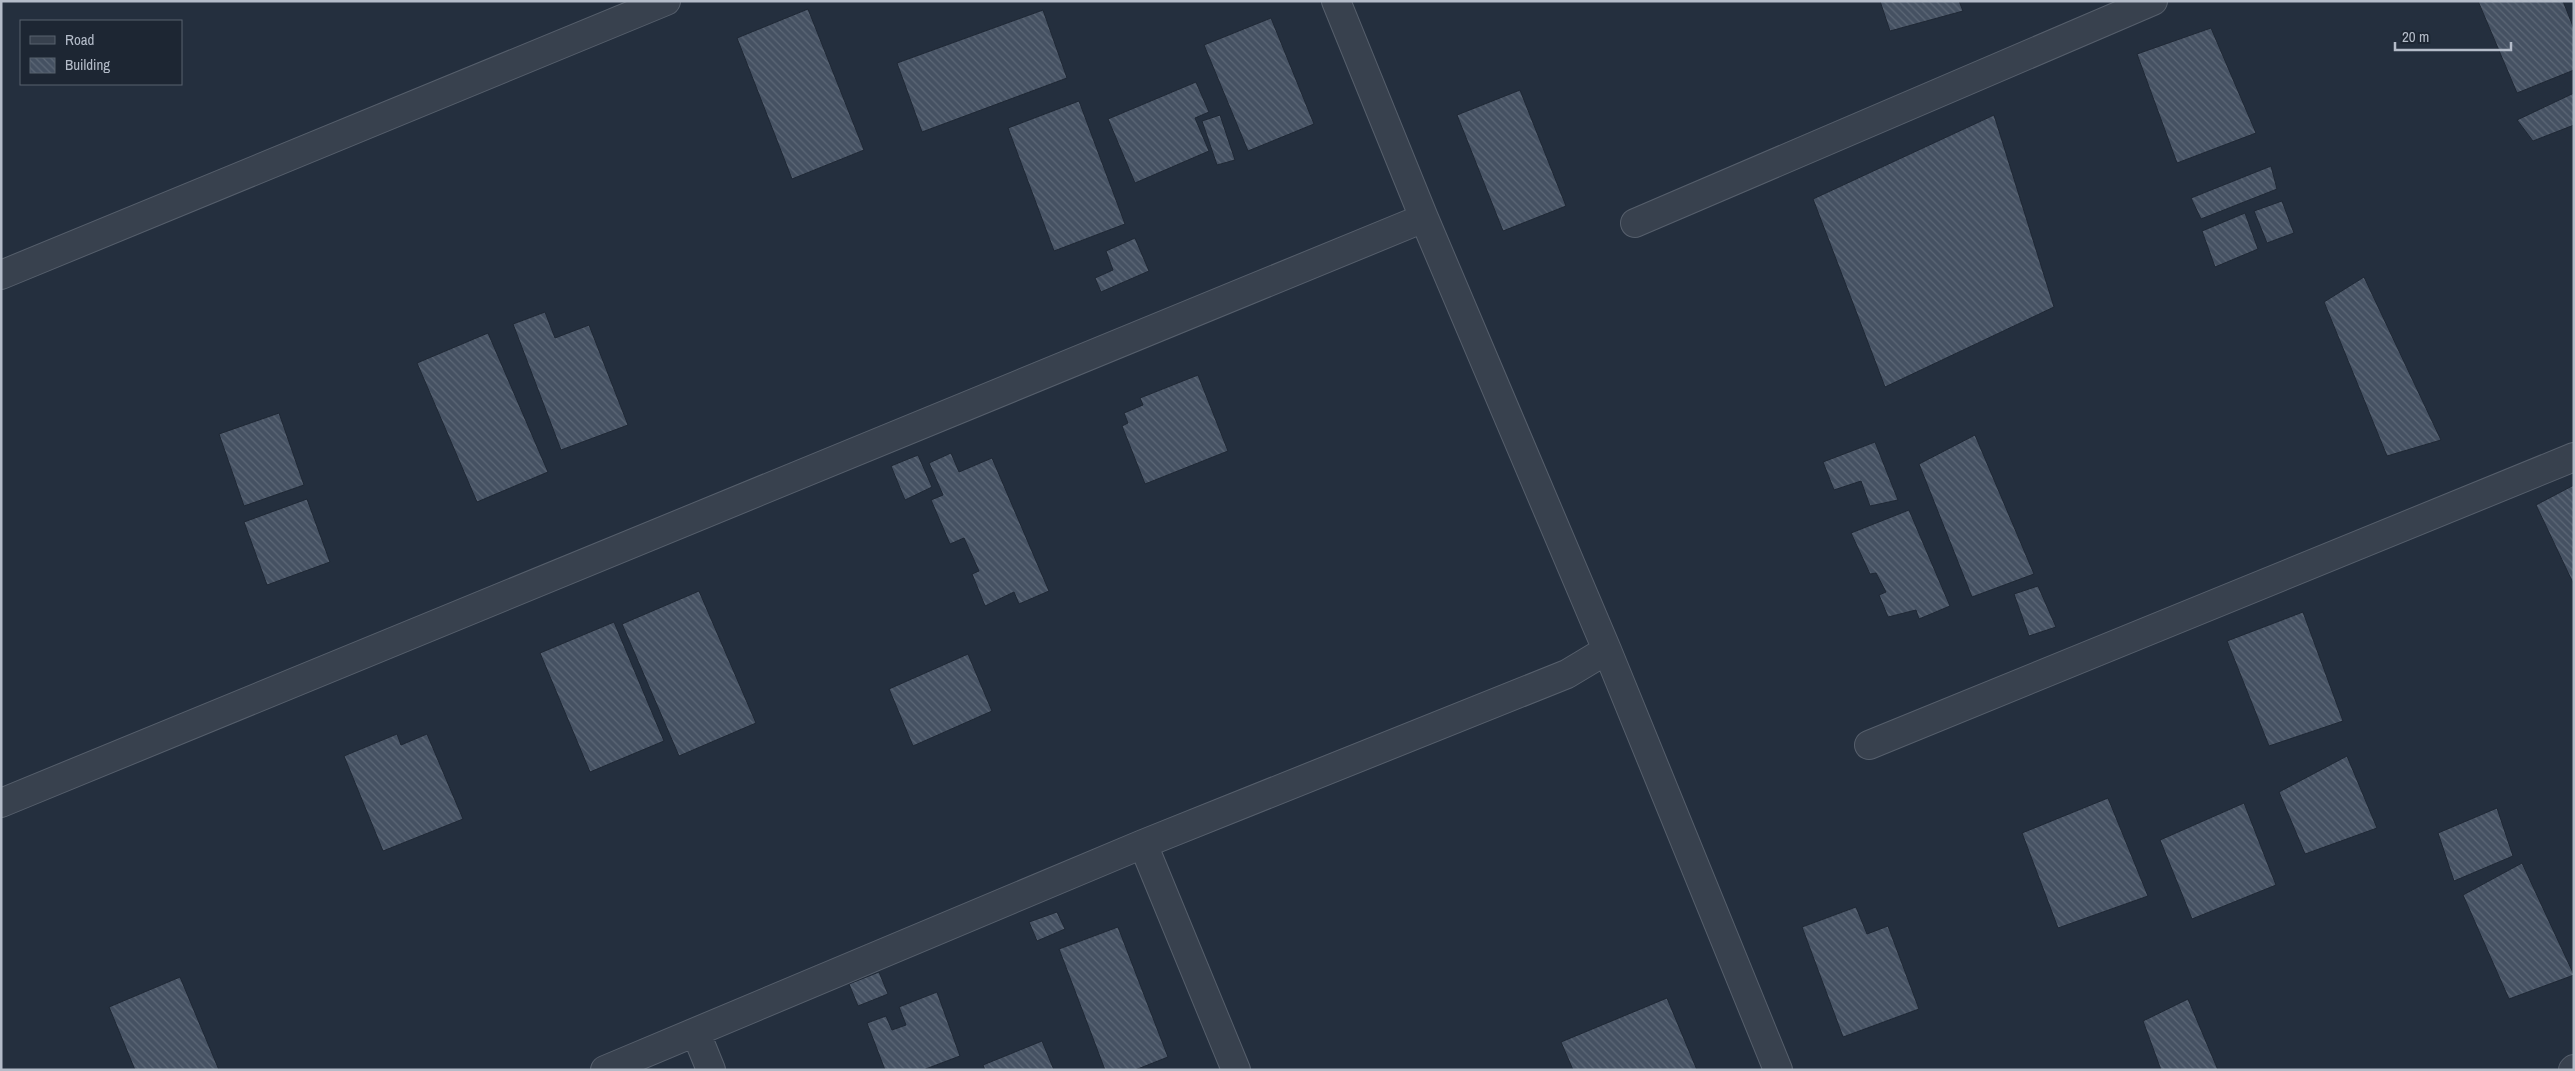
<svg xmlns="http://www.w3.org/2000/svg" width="2575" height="1071" viewBox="0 0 2575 1071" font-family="'Archivo Narrow',sans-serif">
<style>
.building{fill:url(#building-back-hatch);stroke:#1f2835}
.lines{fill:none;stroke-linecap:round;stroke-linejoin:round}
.minor-casing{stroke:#565f6c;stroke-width:30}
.minor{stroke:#38414e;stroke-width:28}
</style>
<defs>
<pattern id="building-back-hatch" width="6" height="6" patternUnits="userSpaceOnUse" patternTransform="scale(1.25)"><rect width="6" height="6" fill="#455162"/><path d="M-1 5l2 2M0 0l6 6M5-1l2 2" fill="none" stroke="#5d6877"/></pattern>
</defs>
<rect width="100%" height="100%" fill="#242f3e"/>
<path class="building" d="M1880 1H1959L1963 11 1890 31Z
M2478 1H2563L2574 29V70L2517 93Z
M808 9 864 150 792 179 737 38Z
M1043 10 1067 78 922 132 897 63Z
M1271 18 1314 124 1248 151 1204 45Z
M2211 28 2256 133 2177 163 2137 54Z
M1196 82 1209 112 1195 118 1209 151 1135 183 1108 119Z
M1520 90 1566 206 1503 231 1457 115Z
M2574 93V125L2533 141 2517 120Z
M1079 101 1125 224 1054 251 1008 128Z
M1220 115 1235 160 1217 165 1202 121Z
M1994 115 2054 307 1885 387 1813 199Z
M2271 166 2277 189 2201 219 2191 198Z
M2282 201 2294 233 2267 243 2254 211Z
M2245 213 2258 249 2215 267 2202 231Z
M1135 238 1149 271 1101 292 1095 278 1113 270 1106 251Z
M2364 277 2441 440 2387 456 2324 302Z
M545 312 555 338 589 325 628 425 561 450 513 324Z
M488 333 548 472 477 502 417 363Z
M1198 375 1228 451 1145 484 1122 426 1128 423 1124 413 1143 405 1140 398Z
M279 413 304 485 244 506 219 434Z
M1975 435 2034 574 1972 597 1919 464Z
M1875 442 1898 500 1870 506 1861 481 1834 490 1823 462Z
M951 453 959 472 992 458 1049 591 1019 604 1014 592 985 606 972 574 979 571 964 538 950 544 931 500 943 495 929 463Z
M918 455 932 487 905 500 891 466Z
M2574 485V585L2536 505Z
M307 499 330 562 267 585 244 522Z
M1909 510 1950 606 1919 619 1916 610 1888 617 1879 595 1886 592 1876 573 1870 574 1851 533Z
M2038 586 2056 627 2029 636 2014 594Z
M699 591 756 723 679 756 622 624Z
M2303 612 2343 721 2269 746 2227 641Z
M614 622 664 741 590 772 540 653Z
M968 654 992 711 913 746 889 689Z
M397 734 401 745 427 734 463 819 383 851 344 756Z
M2347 756 2377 828 2305 854 2279 792Z
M2108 798 2148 896 2058 928 2022 833Z
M2244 803 2276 885 2192 919 2160 840Z
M2497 808 2513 856 2454 881 2438 833Z
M2522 863 2574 975 2509 999 2463 895Z
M1856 907 1867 934 1888 926 1919 1009 1843 1037 1802 927Z
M1057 912 1065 929 1037 941 1029 922Z
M1118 927 1168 1057 1135 1070H1105L1059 949Z
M879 972 888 994 858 1006 849 984Z
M180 977 219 1070H135L109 1007Z
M937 992 960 1056 923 1070H885L867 1023 886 1016 892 1030 906 1025 899 1007Z
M1667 998 1697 1070H1573L1561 1042Z
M2188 999 2218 1070H2161L2143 1021Z
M1042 1041 1054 1070H985L983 1065Z"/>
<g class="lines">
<g class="minor-casing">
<path id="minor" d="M1336 1 1424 218 1607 650 1778 1070
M1635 223 2153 1
M1 275 666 1
M1869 745 2574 457
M1 803 1424 218
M1143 844 1236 1070
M696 1033 711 1070
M605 1070 1143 844 1567 674 1607 650
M2573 1070 2574 1069"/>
</g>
<use href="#minor" class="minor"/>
</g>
<rect width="2575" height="1071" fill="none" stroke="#b4bcc9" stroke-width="5"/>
<rect x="20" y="20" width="162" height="65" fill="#1d2633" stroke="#59626f"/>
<rect x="30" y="36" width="25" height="8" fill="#38414e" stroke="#59626f"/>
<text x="65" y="45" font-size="15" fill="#b4bcc9">Road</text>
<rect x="30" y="58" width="25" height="15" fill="url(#building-back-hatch)" stroke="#59626f"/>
<text x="65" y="70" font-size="15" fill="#b4bcc9">Building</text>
<path d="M2395 42v8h116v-8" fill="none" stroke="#b4bcc9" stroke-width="2.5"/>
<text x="2402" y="42" font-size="15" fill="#b4bcc9" stroke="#1d2633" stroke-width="4" paint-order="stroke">20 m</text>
</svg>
